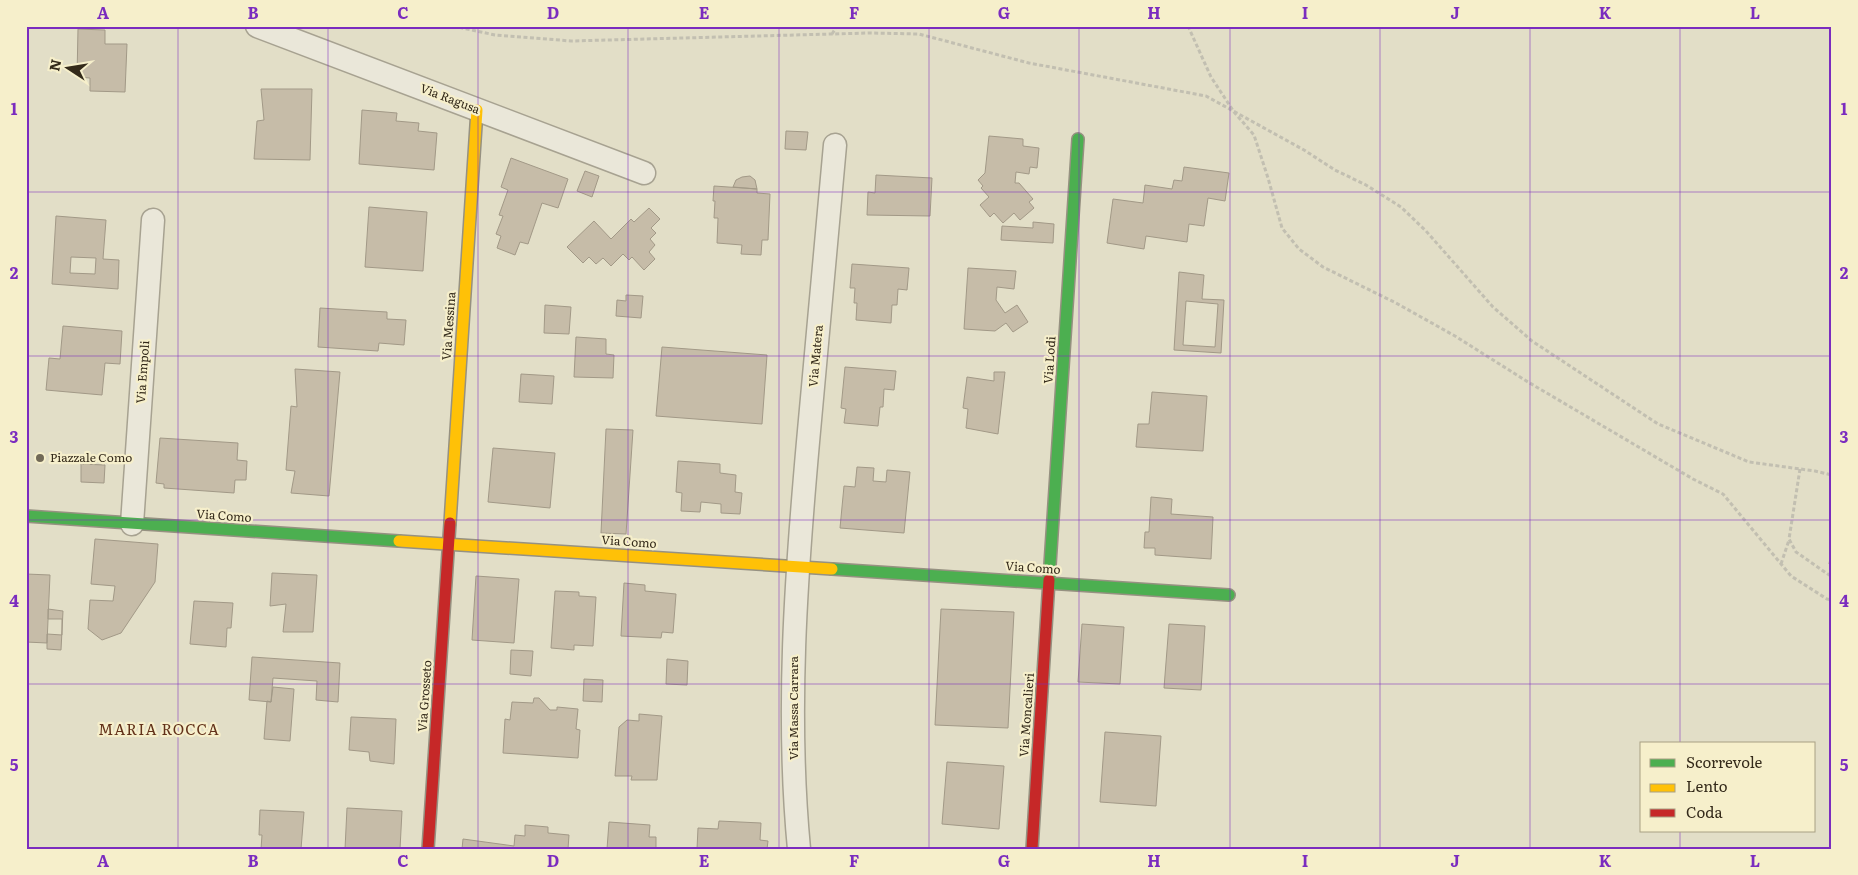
<svg xmlns="http://www.w3.org/2000/svg" width="1858" height="875" viewBox="0 0 1858 875" font-family="Literata,serif">
<style>
.building{fill:#c6bca8;stroke:#a29987;fill-rule:evenodd}
.lines{fill:none;stroke-linecap:round;stroke-linejoin:round}
.street-casing{stroke:#a7a291;stroke-width:25}
.fast-casing{stroke:#969181;stroke-width:14}
.slow-casing{stroke:#969181;stroke-width:14}
.jam-casing{stroke:#969181;stroke-width:14}
.path{stroke:#c2bfb1;stroke-width:3;stroke-dasharray:4 2.5;stroke-linecap:butt}
.street{stroke:#eae7d9;stroke-width:22}
.fast{stroke:#4caf50;stroke-width:11}
.slow{stroke:#ffc107;stroke-width:11}
.jam{stroke:#c62828;stroke-width:11}
.grid{fill:none;stroke:#7b2cbf;stroke-width:1;stroke-opacity:0.55}
.poi-dot{fill:#716957;stroke:#f6efcb;stroke-width:2}
.labels{text-anchor:middle;stroke-width:4.5;stroke-linejoin:round;paint-order:stroke}
.street-label{font-size:12px;fill:#342a1a;stroke:#f6efcb}
.poi-label{font-size:12px;fill:#342a1a;stroke:#f6efcb;text-anchor:start}
.quarter-label{font-size:15px;letter-spacing:1px;fill:#623119;stroke:#f6efcb}
.neatline{fill:none;stroke:#7b2cbf;stroke-width:2}
.grid-label{font-size:16px;text-anchor:middle;font-weight:bold;fill:#7b2cbf}
</style>
<rect width="100%" height="100%" fill="#e2dec7"/>
<path class="building" d="M78 29 105 30V44H127L125 92 90 91V78L77 77Z
M261 89H312L310 160 254 159 257 121 264 120Z
M362 110 397 113 396 121 419 123 418 131 437 133 434 170 359 164Z
M786 131 808 132 806 150 785 149Z
M989 136 1023 139V146L1039 148 1037 168 1030 167 1029 174 1016 172 1015 183H1019L1033 199 1029 202 1034 208 1020 220 1014 213 1003 223 994 213 990 217 980 205 989 197 981 188 983 186 978 180 985 173Z
M511 158 568 179 558 208 542 203 528 244 520 242 515 255 497 248 501 236 496 234 503 216 499 215 508 190 501 187Z
M1184 167 1229 173 1225 201 1208 198 1204 226 1189 224 1187 242 1146 236 1144 249 1107 243 1113 199 1143 203 1145 185 1172 189 1174 180 1182 181Z
M585 171 599 176 592 197 577 191Z
M876 175 932 178 930 216 867 215 868 192 875 193Z
M750 176 755 180 757 189 733 187 736 180 742 177Z
M714 186 757 189V193L770 194 768 240H762L761 255 741 254 742 245 717 243 718 218H714L715 201H713Z
M369 207 427 212 423 271 365 267Z
M649 208 660 219 651 228 656 233 650 239 655 245 649 252 655 259 644 270 632 257 629 260 623 254 611 266 603 258 596 264 589 257 583 263 567 247 594 221 611 239 631 219 634 222Z
M56 216 106 220 103 259 119 260 118 289 52 284ZM71 257 96 258 95 274 70 273Z
M1033 222 1054 224 1053 243 1001 240 1002 226 1033 228Z
M852 264 909 268 907 290 898 289 897 305H892L891 323 856 320 857 303H854L855 288H850Z
M968 268 1016 271 1014 289 997 287 996 300 1005 313 1017 305 1028 322 1013 332 1006 323 995 331 964 329Z
M1179 272 1204 275 1202 299 1224 300 1221 353 1174 350ZM1186 301 1218 304 1215 347 1183 345Z
M626 295 643 296 641 318 616 316 617 300 626 301Z
M545 305 571 307 569 334 544 333Z
M320 308 387 312V319L406 320 404 345 379 343 378 351 318 347Z
M63 326 122 331 120 364 105 363 102 395 46 390 49 358 60 359Z
M576 337 606 339V354L614 355 613 378 574 377Z
M662 347 767 355 762 424 656 416Z
M845 367 896 371 894 390 884 389 883 407H880L878 426 844 423 846 409 841 408Z
M295 369 340 372 329 496 291 493 295 471 286 470 291 406 297 407Z
M994 372H1005L998 434 966 428 968 409 963 408 967 377 994 381Z
M521 374 554 376 552 404 519 402Z
M1152 392 1207 396 1203 451 1136 447 1138 424H1149Z
M606 429 633 430 626 534 601 533Z
M160 438 238 443 237 460 247 461 246 480H235L234 493 164 488V484L156 483Z
M493 448 555 453 550 508 488 502Z
M678 461 720 464V473L736 475 735 492 742 493 740 514 721 513V504L701 502 700 512 681 511 682 493 676 492Z
M81 464 105 465 104 483 81 482Z
M857 467 874 468 873 481 886 482 887 470 910 472 904 533 840 528 844 486 855 487Z
M1151 497 1172 499 1171 514 1213 517 1211 559 1155 555V548H1144L1145 532H1149Z
M95 539 158 544 155 582 121 633 102 640 88 629 90 600 113 601 115 586 91 584Z
M1832 546V564H1829Z
M272 573 317 575 313 632H283L286 604 270 606Z
M26 574 50 575 47 643 26 642Z
M476 576 519 579 514 643 472 640Z
M624 583 645 585V591L676 594 673 633 662 632 661 638 621 636Z
M555 591 579 592V596L596 597 593 646 574 645V650L551 648Z
M194 601 233 603 231 628H227L226 647 190 644Z
M48 609 63 611 61 650 47 649V634L62 635V619H48Z
M941 609 1014 612 1008 728 935 725Z
M1082 624 1124 627 1120 684 1078 682Z
M1169 624 1205 626 1201 690 1164 688Z
M511 650 533 651 531 676 510 674Z
M252 657 340 663 338 702 316 700 317 681 273 678 271 702 249 700Z
M667 659 688 661 687 685 666 684Z
M584 679 603 680 602 702 583 701Z
M273 687 294 689 290 741 264 739 267 701 271 702Z
M534 698H539L550 710H557V707L578 709 576 729 580 730 578 758 503 753 505 719 510 720 512 702 533 703Z
M639 714 662 716 657 780H631L632 776H615L619 727 627 720 639 721Z
M351 717 396 719 394 764 370 761 369 752 349 750Z
M1105 732 1161 736 1156 806 1100 802Z
M947 762 1004 766 999 829 942 824Z
M347 808 402 811 400 849H345Z
M260 810 304 812 301 849H261L262 835H259Z
M719 821 761 823 760 840 768 841 767 849H697L698 828 718 829Z
M609 822 650 825 649 837H656V849H607Z
M525 825 548 827V833L569 835 568 849H462L463 839 514 846 515 835 525 836Z"/>
<g class="lines">
<g class="street-casing">
<path id="street" d="M257 26 644 173
M132 524 153 220
M799 849C786 713 796 577 808 442 817 343 826 244 835 145"/>
</g>
<g class="fast-casing">
<path id="fast" d="M26 516 399 541
M832 569 1229 595
M1049 580 1078 139"/>
</g>
<g class="slow-casing">
<path id="slow" d="M450 523 477 110
M399 541 832 569"/>
</g>
<g class="jam-casing">
<path id="jam" d="M428 849 450 523
M1032 849 1049 580"/>
</g>
<path class="path" d="M453 26 495 35 571 41 869 33 919 34 1029 63 1206 96 1304 150 1335 170 1366 185 1401 207 1426 231 1493 307 1532 341 1658 424 1749 462 1815 471 1832 475
M1188 26 1211 77 1234 112 1254 135 1268 178 1282 228 1299 249 1323 267 1396 303 1455 336 1528 382 1693 479 1723 494 1791 576 1827 599 1832 600
M832 34 837 26
M1800 469 1789 539 1796 552 1832 577
M1781 564 1789 540"/>
<use href="#street" class="street"/>
<use href="#fast" class="fast"/>
<use href="#slow" class="slow"/>
<use href="#jam" class="jam"/>
</g>
<path class="grid" d="M178 26V849M328 26V849M478 26V849M628 26V849M779 26V849M929 26V849M1079 26V849M1230 26V849M1380 26V849M1530 26V849M1680 26V744M26 192H1832M26 356H1832M26 520H1832M26 684H1832M1680 831V849"/>
<circle class="poi-dot" cx="40" cy="458" r="5"/>
<g class="labels">
<g class="street-label">
<text transform="translate(450 99) rotate(21)" y="4">Via Ragusa</text>
<text transform="translate(449 326) rotate(-86)" y="4">Via Messina</text>
<text transform="translate(816 356) rotate(-85)" y="4">Via Matera</text>
<text transform="translate(1050 360) rotate(-86)" y="4">Via Lodi</text>
<text transform="translate(143 372) rotate(-86)" y="4">Via Empoli</text>
<text transform="translate(224 516) rotate(4)" y="4">Via Como</text>
<text transform="translate(629 542) rotate(4)" y="4">Via Como</text>
<text transform="translate(1033 568) rotate(4)" y="4">Via Como</text>
<text transform="translate(425 696) rotate(-86)" y="4">Via Grosseto</text>
<text transform="translate(794 708) rotate(-90)" y="4">Via Massa Carrara</text>
<text transform="translate(1027 715) rotate(-86)" y="4">Via Moncalieri</text>
</g>
<g class="poi-label">
<text x="50" y="462">Piazzale Como</text>
</g>
<g class="quarter-label">
<text x="159" y="735">MARIA ROCCA</text>
</g>
</g>
<rect width="1858" height="875" fill="none" stroke="#f6efcb" stroke-width="55"/>
<rect x="1640" y="742" width="175" height="90" fill="#f6efcb" stroke="#a8a084"/>
<rect x="1650" y="759" width="25" height="8" fill="#4caf50" stroke="#a8a084"/>
<text x="1686" y="768" font-size="15" fill="#342a1a">Scorrevole</text>
<rect x="1650" y="784" width="25" height="8" fill="#ffc107" stroke="#a8a084"/>
<text x="1686" y="792" font-size="15" fill="#342a1a">Lento</text>
<rect x="1650" y="809" width="25" height="8" fill="#c62828" stroke="#a8a084"/>
<text x="1686" y="818" font-size="15" fill="#342a1a">Coda</text>
<g transform="translate(68 68) rotate(282)" stroke="#f6efcb" stroke-width="4" paint-order="stroke">
<path d="M0-4L9 19L0 12L-9 19Z" fill="#342a1a"/>
<text y="-8" font-size="14" font-weight="bold" text-anchor="middle" fill="#342a1a">N</text>
</g>
<rect x="28" y="28" width="1802" height="820" class="neatline"/>
<g class="grid-label">
<text x="103" y="19">A</text>
<text x="253" y="19">B</text>
<text x="403" y="19">C</text>
<text x="553" y="19">D</text>
<text x="704" y="19">E</text>
<text x="854" y="19">F</text>
<text x="1004" y="19">G</text>
<text x="1154" y="19">H</text>
<text x="1305" y="19">I</text>
<text x="1455" y="19">J</text>
<text x="1605" y="19">K</text>
<text x="1755" y="19">L</text>
<text x="14" y="115">1</text>
<text x="1844" y="115">1</text>
<text x="14" y="279">2</text>
<text x="1844" y="279">2</text>
<text x="14" y="443">3</text>
<text x="1844" y="443">3</text>
<text x="14" y="607">4</text>
<text x="1844" y="607">4</text>
<text x="14" y="771">5</text>
<text x="1844" y="771">5</text>
<text x="103" y="867">A</text>
<text x="253" y="867">B</text>
<text x="403" y="867">C</text>
<text x="553" y="867">D</text>
<text x="704" y="867">E</text>
<text x="854" y="867">F</text>
<text x="1004" y="867">G</text>
<text x="1154" y="867">H</text>
<text x="1305" y="867">I</text>
<text x="1455" y="867">J</text>
<text x="1605" y="867">K</text>
<text x="1755" y="867">L</text>
</g>
</svg>
